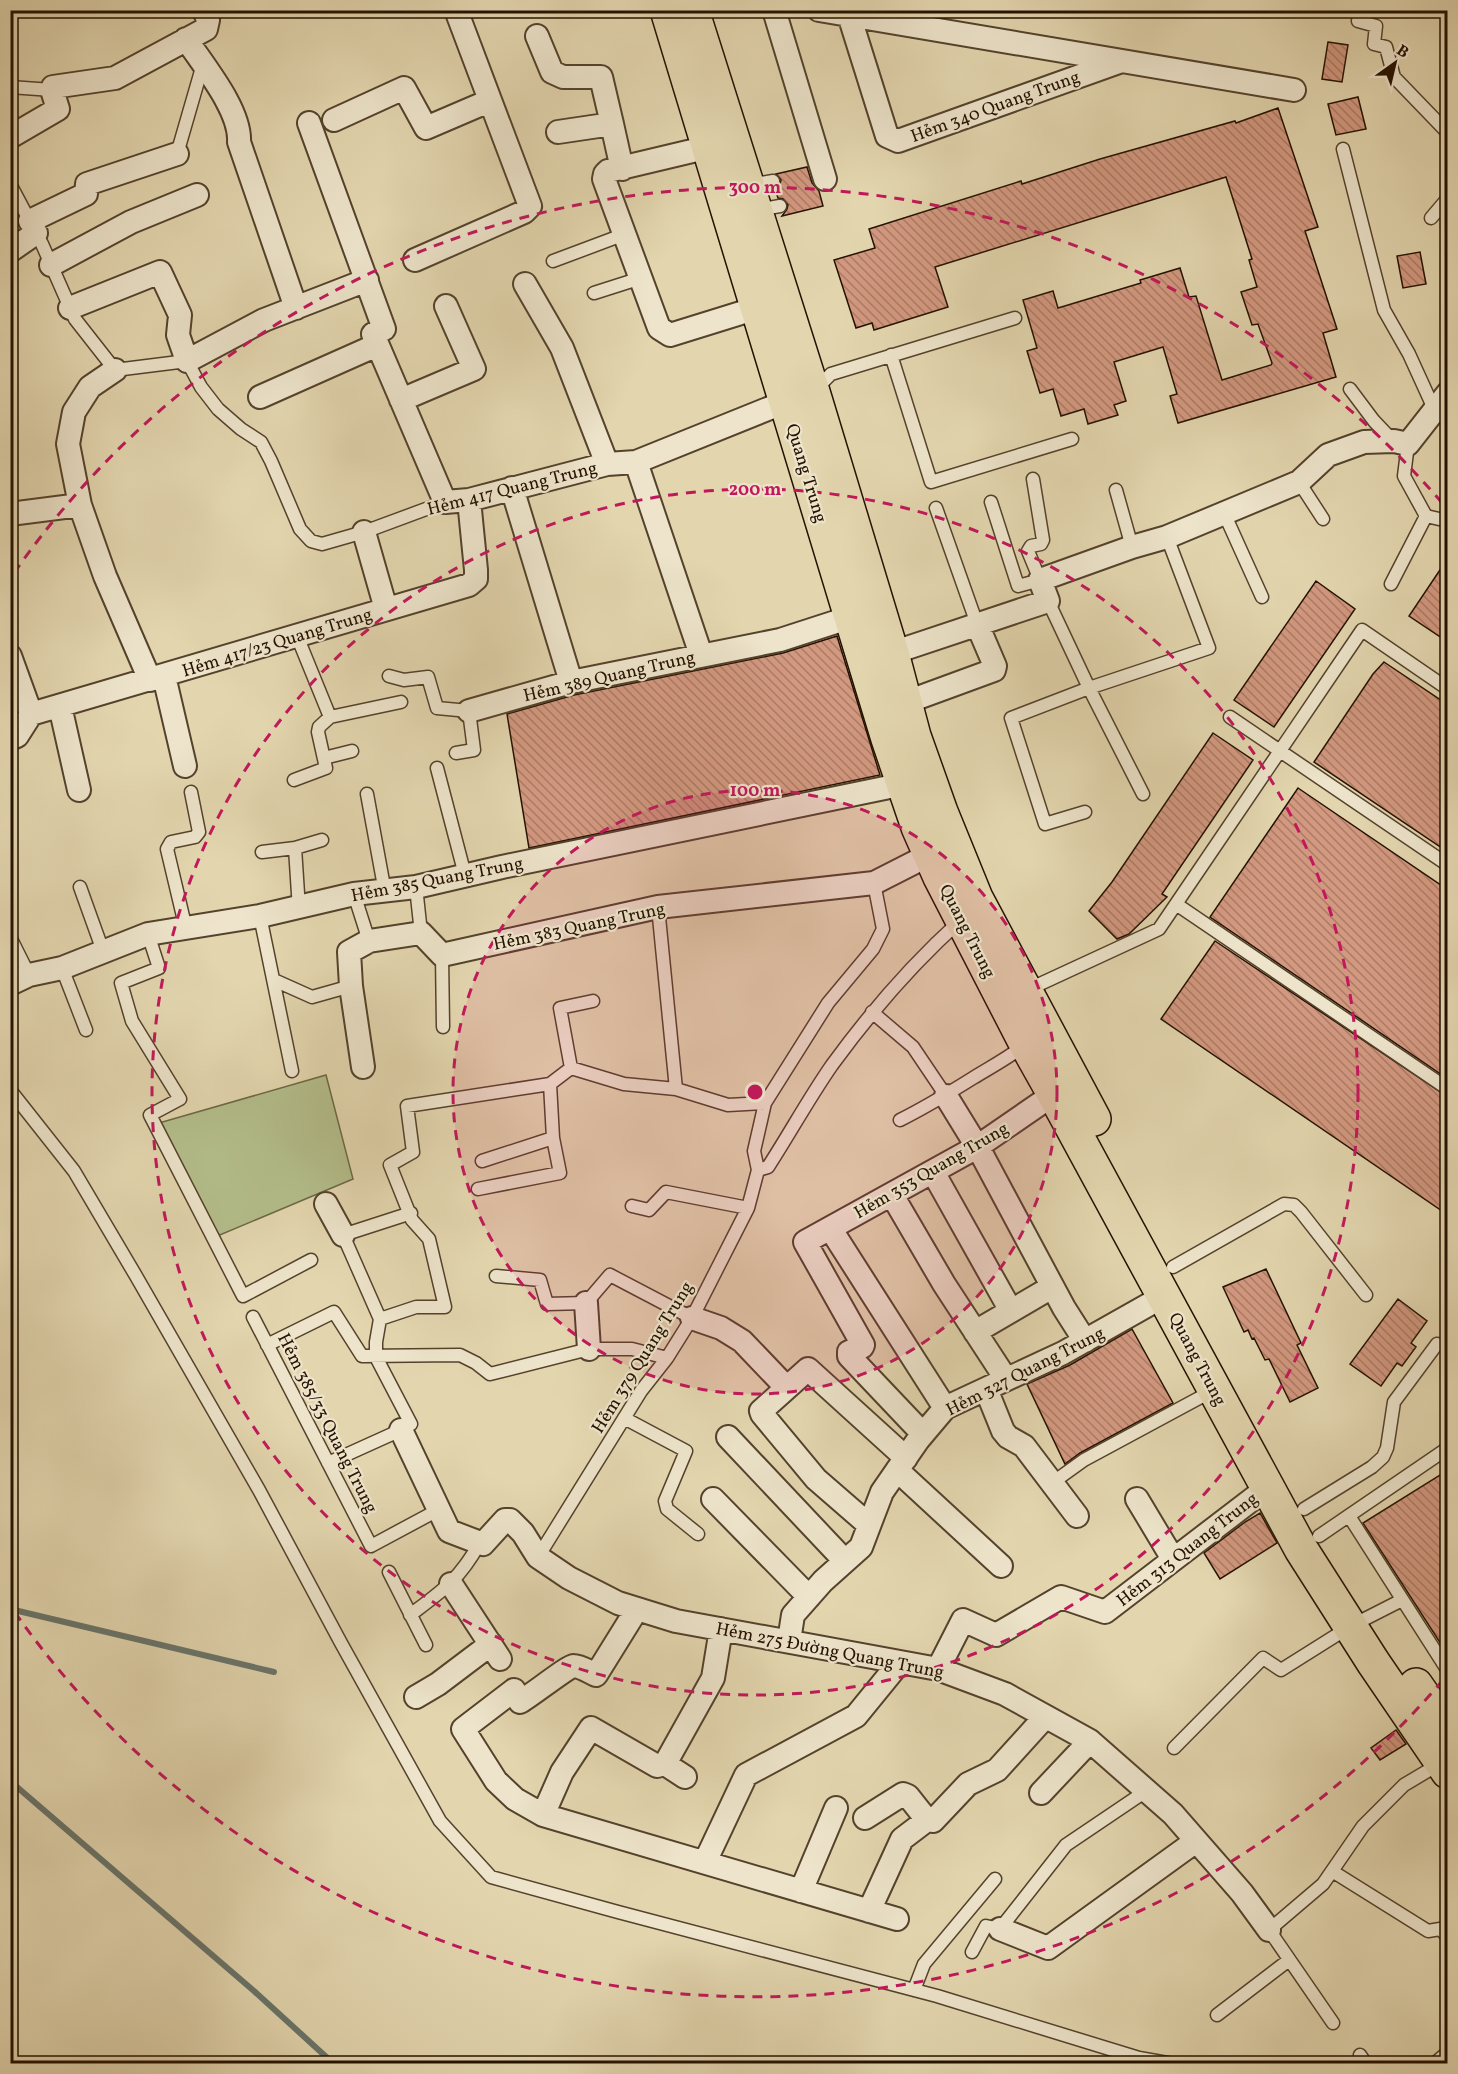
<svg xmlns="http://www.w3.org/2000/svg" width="1458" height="2074" viewBox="0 0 1458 2074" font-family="Vollkorn,serif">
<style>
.grass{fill:#b3be8b;stroke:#6c6846;stroke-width:1.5}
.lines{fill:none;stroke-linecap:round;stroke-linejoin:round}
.stream{stroke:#69756b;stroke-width:6}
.building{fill:url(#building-back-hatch);stroke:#241100;stroke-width:1.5}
.lane-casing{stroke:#54422c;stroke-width:15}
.street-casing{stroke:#54422c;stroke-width:26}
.primary-casing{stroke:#241100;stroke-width:36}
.lane{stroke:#ede4cb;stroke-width:12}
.street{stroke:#ede4cb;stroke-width:22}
.primary{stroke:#e3d6af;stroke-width:33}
.ring{fill:none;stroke:#c2185b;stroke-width:3;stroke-dasharray:10 8}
.labels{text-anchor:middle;stroke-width:4.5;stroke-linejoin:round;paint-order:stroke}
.street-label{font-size:18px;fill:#241100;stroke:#ede4cb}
.centre{fill:#c2185b;stroke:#ede4cb;stroke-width:3}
.ring-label{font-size:18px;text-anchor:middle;font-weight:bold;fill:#c2185b;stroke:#ede4cb;stroke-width:4.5;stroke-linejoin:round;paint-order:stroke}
</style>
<defs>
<pattern id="building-back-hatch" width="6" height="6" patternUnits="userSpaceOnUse" patternTransform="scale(1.5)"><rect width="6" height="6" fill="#d39880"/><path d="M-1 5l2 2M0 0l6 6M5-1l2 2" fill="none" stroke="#ab7b66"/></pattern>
</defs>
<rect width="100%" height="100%" fill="#e3d6af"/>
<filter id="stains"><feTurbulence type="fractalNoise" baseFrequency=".00333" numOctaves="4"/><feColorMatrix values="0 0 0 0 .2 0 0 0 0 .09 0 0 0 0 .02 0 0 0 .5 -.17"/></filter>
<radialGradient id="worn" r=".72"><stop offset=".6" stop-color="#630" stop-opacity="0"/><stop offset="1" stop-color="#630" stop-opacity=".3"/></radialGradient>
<path class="grass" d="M326 1075 353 1179 215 1237 159 1123Z"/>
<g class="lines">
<path class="stream" d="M10 1609 274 1672
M10 1781 254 1991 334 2064"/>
</g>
<path class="building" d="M1328 42 1348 45 1342 82 1322 79Z
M1358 97 1366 129 1336 135 1328 104Z
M1278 108 1318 227 1305 231 1337 329 1323 333 1336 377 1178 423 1170 396 1177 394 1163 347 1114 362 1126 401 1114 405 1118 415 1088 424 1084 409 1061 416 1053 389 1040 393 1027 351 1037 348 1023 300 1053 291 1058 308 1141 283 1140 280 1180 268 1189 297 1196 296 1222 380 1271 365 1272 363 1258 324 1252 325 1241 292 1257 287 1249 260 1252 259 1226 177 935 267 948 307 874 330 872 323 856 328 834 260 875 248 869 229 1021 181 1022 184 1100 159 1235 121 1236 123Z
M807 167 812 183 819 191 823 206 782 216 787 209 788 205 783 199 778 198 775 189 780 184 781 180 776 174Z
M1420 252 1426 284 1403 288 1397 256Z
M1448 558V642L1409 616Z
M1316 581 1355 609 1274 727 1234 700Z
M837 636 880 775 529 848 507 714 574 695 783 653Z
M1384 662 1448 705V852L1314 762 1373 674Z
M1213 733 1253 760 1162 894 1167 897 1129 934 1117 939 1089 911 1112 882Z
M1298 788 1448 890V1079L1210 917Z
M1215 941 1448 1097V1215L1161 1019Z
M1266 1269 1301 1343 1297 1345 1318 1388 1290 1402 1269 1359 1265 1360 1254 1338 1252 1339 1248 1330 1244 1332 1223 1287Z
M1398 1299 1427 1321 1411 1343 1416 1347 1402 1366 1397 1363 1381 1386 1350 1364Z
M1132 1329 1173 1403 1080 1453 1065 1464 1027 1384 1070 1365Z
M1448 1470V1655L1363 1523Z
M1260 1513 1277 1543 1220 1579 1204 1553 1245 1522Z
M1396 1730 1406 1744 1380 1760 1371 1748Z"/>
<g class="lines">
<g class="lane-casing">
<path id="lane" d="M1360 10 1358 21 1376 26 1374 44 1386 47 1394 77 1448 133
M10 87 52 90
M1343 149 1384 310 1409 354 1435 411
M177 154 203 64
M10 184 42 244 75 319 115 370 187 361 201 387 218 409 241 429 261 442 271 461 300 529 311 541 322 544 364 532 445 502
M748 185 773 181
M757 210 780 206
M1431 218 1448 198
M553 261 625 234
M594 293 641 278
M891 355 931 482 1072 439
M1350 389 1374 421 1393 441
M815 390 831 374 1015 318
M1408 444 1404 476 1426 516
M1299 482 1323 519
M1116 490 1132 547
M991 502 1018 586 1040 580 1028 551 1031 546 1041 544 1043 540 1033 479
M936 508 977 624
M1224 513 1262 597
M1391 584 1426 516 1448 521
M1048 601 1089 688 1011 718 1045 824 1085 812
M297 636 330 717 401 702
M389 676 404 680 428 677 437 708 469 711 474 750 456 753
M1230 717 1448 865
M324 758 352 751
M437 768 465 875
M294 780 326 768 318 732 319 727 330 717
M367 794 385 892
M1143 794 1089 688 1209 648 1167 537
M295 848 299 909
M262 852 295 848 322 840
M80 887 103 951
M416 887 421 933
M354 894 369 941
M1176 904 1448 1089
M658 907 676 1089
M260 916 292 1071
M186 929 167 849 171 842 195 837 199 832 191 792
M148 934 159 968 121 983 132 1021 180 1099 150 1115 243 1296 311 1260
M10 937 29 975
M442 955 443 1027
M62 968 86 1030
M274 980 312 997 351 986
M1027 990 1159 929 1362 630 1448 689
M872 1012 913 1047 946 1096
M571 1068 560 1008 593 1001
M10 1090 74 1171 136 1276 259 1490 341 1643 440 1821 491 1877 618 1912 937 1996 1139 2058 1173 2064
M900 1120C926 1107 949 1093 973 1078 991 1067 1008 1058 1025 1045
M482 1161 553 1138
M758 1170 754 1151 765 1103 828 1003 873 949 883 929 874 883
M478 1189 560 1173 553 1138 550 1084
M632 1206 649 1210 666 1192 748 1208
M1173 1267 1284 1204 1294 1205 1301 1212 1366 1295
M496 1276 540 1280 547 1304 586 1303 610 1275 692 1318
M253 1317 371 1546 438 1510
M380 1319 416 1307H445L429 1239 412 1220 390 1165 413 1152 407 1106 550 1084 571 1068 624 1084 676 1089 728 1105 765 1103
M267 1345 334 1312 362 1356 460 1355 476 1363 490 1374 589 1349H632L667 1358
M624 1418 686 1451 665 1501 667 1509 698 1534
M328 1463 401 1430 411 1424 376 1357V1342L380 1319 343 1235 411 1213
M1052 1483 1084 1460 1214 1390
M1304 1509 1372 1467 1383 1457 1387 1448 1394 1402 1437 1344
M1349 1516 1448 1671
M1319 1536 1448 1448
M538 1557 641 1391 667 1358 692 1318 748 1208 758 1170 768 1167C790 1133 809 1098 832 1065 870 1013 912 964 960 921
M389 1572 426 1645
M410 1615C442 1591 459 1580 479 1544
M1174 1748 1263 1658 1281 1670 1351 1626 1402 1600
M1332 1871 1428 1931 1440 1929 1448 1937
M972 1952 986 1926 1000 1929 1066 1845 1146 1791
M914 1990 924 1964 995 1879
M1217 2015 1289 1960
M1333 2023 1269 1930 1323 1884 1363 1826 1404 1785 1441 1763
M1360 2055 1366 2064
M1434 2064 1448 2052"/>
</g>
<g class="street-casing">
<path id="street" d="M774 10 825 179
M819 10 1294 90
M849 15 887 136 898 141 1119 62
M537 36 552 72 563 77H601L612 124
M186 39C203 65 241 110 239 142L296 308
M334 120 404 88 426 128 489 101
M309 123 384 329 373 334 445 502 469 500 607 464 636 462 785 402
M558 132 612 124 622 169
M10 137 58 109 52 90 53 87 115 78 206 29 208 20 204 10
M709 147 608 171 605 174 604 179 659 328 670 335 757 308
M30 221 86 194 87 184 177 154
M10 251 36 233
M415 260 524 212 530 206 456 10
M51 265 131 222 197 195
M525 284 562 348 607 464
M70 308 160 272 180 315 178 335 187 361 264 320 367 280
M260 397 377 345
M401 400 474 369 446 306
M636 462 701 655
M512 488 571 682
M80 505 105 576 150 680
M10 514 80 505 68 444 74 412 90 387 115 370
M364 532 386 609
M892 653 1048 601 1040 580 1132 547 1167 537 1299 482 1328 455 1364 442 1394 441 1408 444 1448 393
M10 656 31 714
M164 676 185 766
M904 703 994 670 995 666 977 624
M60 706 79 790
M469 711 571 682 780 640 851 617
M10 739 17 736 31 714 469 585 476 579V570L469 500
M10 984 29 975 62 968 148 934 260 916 354 894 416 887 502 867 904 784
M363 1067 351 986 349 952 369 941 421 933 442 955 658 907 874 883 931 854
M946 1096 981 1153 1064 1308 1085 1341
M933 1172 1011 1311 1052 1287
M892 1195 944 1284 1006 1379
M326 1204 343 1235
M830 1228 945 1408
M586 1303 589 1349
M692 1318 721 1328 742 1341 786 1387
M975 1332 1011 1311
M986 1389 1003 1431 1008 1437 1024 1446 1077 1516
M401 1430 449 1531 483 1544 505 1520H510L523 1533 538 1557 569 1578 618 1603 676 1621 938 1669 1005 1694 1090 1741 1173 1814 1242 1893 1269 1930
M923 1434 849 1356V1352L862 1347 863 1345 805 1242 977 1147 1054 1094
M728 1437 845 1561
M897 1470 1001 1566
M713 1499 809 1597
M1137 1499 1173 1559
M869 1525 816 1479 762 1414 761 1411 808 1369 906 1458
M451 1584 500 1659
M637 1609 596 1675C589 1672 581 1666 573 1666 569 1666 529 1697 520 1702L514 1690 463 1729 496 1781 515 1799 543 1815 897 1919
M789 1641 793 1615 823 1581 861 1547 882 1492 918 1440 945 1408 1063 1353 1164 1296
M938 1669 963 1620 996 1635 1061 1597 1105 1612 1267 1488
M416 1697 438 1684 491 1644
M665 1764 685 1777
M1041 1793 1090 1741
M543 1815 562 1772 591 1728 657 1766 665 1764 713 1678 721 1629
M865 1818 903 1794 908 1796 927 1820 933 1821 968 1784 997 1770 1045 1717
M705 1862 746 1775 856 1716 900 1662
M801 1891 836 1808
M869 1911 902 1839 927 1820
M1000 1929 1048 1948 1196 1841"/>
</g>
<g class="primary-casing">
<path id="primary" d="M667 10 888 739 918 827 940 877 1026 1044 1054 1094 1301 1549 1373 1662 1448 1772
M692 10 813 392 892 653 914 736 941 812 976 898 1094 1119
M1416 1685 1448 1731"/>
</g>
<use href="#lane" class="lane"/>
<use href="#street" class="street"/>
<use href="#primary" class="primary"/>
</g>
<circle cx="755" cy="1092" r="302" fill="#c2185b" fill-opacity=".12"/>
<g class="ring">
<circle cx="755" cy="1092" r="302"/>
<circle cx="755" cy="1092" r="603"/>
<path d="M1443 1680A905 905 0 0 1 14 1611M14 573A905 905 0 0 1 1443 504"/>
</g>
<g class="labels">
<g class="street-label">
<text transform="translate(995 106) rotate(-20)" y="6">Hẻm 340 Quang Trung</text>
<text transform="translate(807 473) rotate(73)" y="6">Quang Trung</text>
<text transform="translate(512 488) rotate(-14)" y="6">Hẻm 417 Quang Trung</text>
<text transform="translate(277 642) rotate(-17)" y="6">Hẻm 417/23 Quang Trung</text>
<text transform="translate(609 676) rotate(-13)" y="6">Hẻm 389 Quang Trung</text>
<text transform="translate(437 879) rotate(-11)" y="6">Hẻm 385 Quang Trung</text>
<text transform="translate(579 926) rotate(-12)" y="6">Hẻm 383 Quang Trung</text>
<text transform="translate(968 931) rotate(63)" y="6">Quang Trung</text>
<text transform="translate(931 1170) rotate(-30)" y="6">Hẻm 353 Quang Trung</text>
<text transform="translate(642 1357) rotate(-58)" y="6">Hẻm 379 Quang Trung</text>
<text transform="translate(1198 1359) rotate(62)" y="6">Quang Trung</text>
<text transform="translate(1025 1371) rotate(-27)" y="6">Hẻm 327 Quang Trung</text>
<text transform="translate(328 1423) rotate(63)" y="6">Hẻm 385/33 Quang Trung</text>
<text transform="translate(1187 1549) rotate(-38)" y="6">Hẻm 313 Quang Trung</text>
<text transform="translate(830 1650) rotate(11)" y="6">Hẻm 275 Đường Quang Trung</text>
</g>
</g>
<circle cx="755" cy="1092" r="9" class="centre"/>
<g class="ring-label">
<text x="755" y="193">300 m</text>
<text x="755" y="495">200 m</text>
<text x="755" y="796">100 m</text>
</g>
<rect width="1458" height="2074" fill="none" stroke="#e3d6af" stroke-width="36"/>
<rect x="12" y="12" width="1434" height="2050" fill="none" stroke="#241100" stroke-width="3"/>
<rect x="18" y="18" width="1422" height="2038" fill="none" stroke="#241100" stroke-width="1.5"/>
<g transform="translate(1395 63) rotate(34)" stroke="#ede4cb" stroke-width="4.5" paint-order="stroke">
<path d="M0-4.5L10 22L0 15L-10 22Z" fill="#241100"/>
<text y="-9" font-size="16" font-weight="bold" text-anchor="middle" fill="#241100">B</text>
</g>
<rect width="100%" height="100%" filter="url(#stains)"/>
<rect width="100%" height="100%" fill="url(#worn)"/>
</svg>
